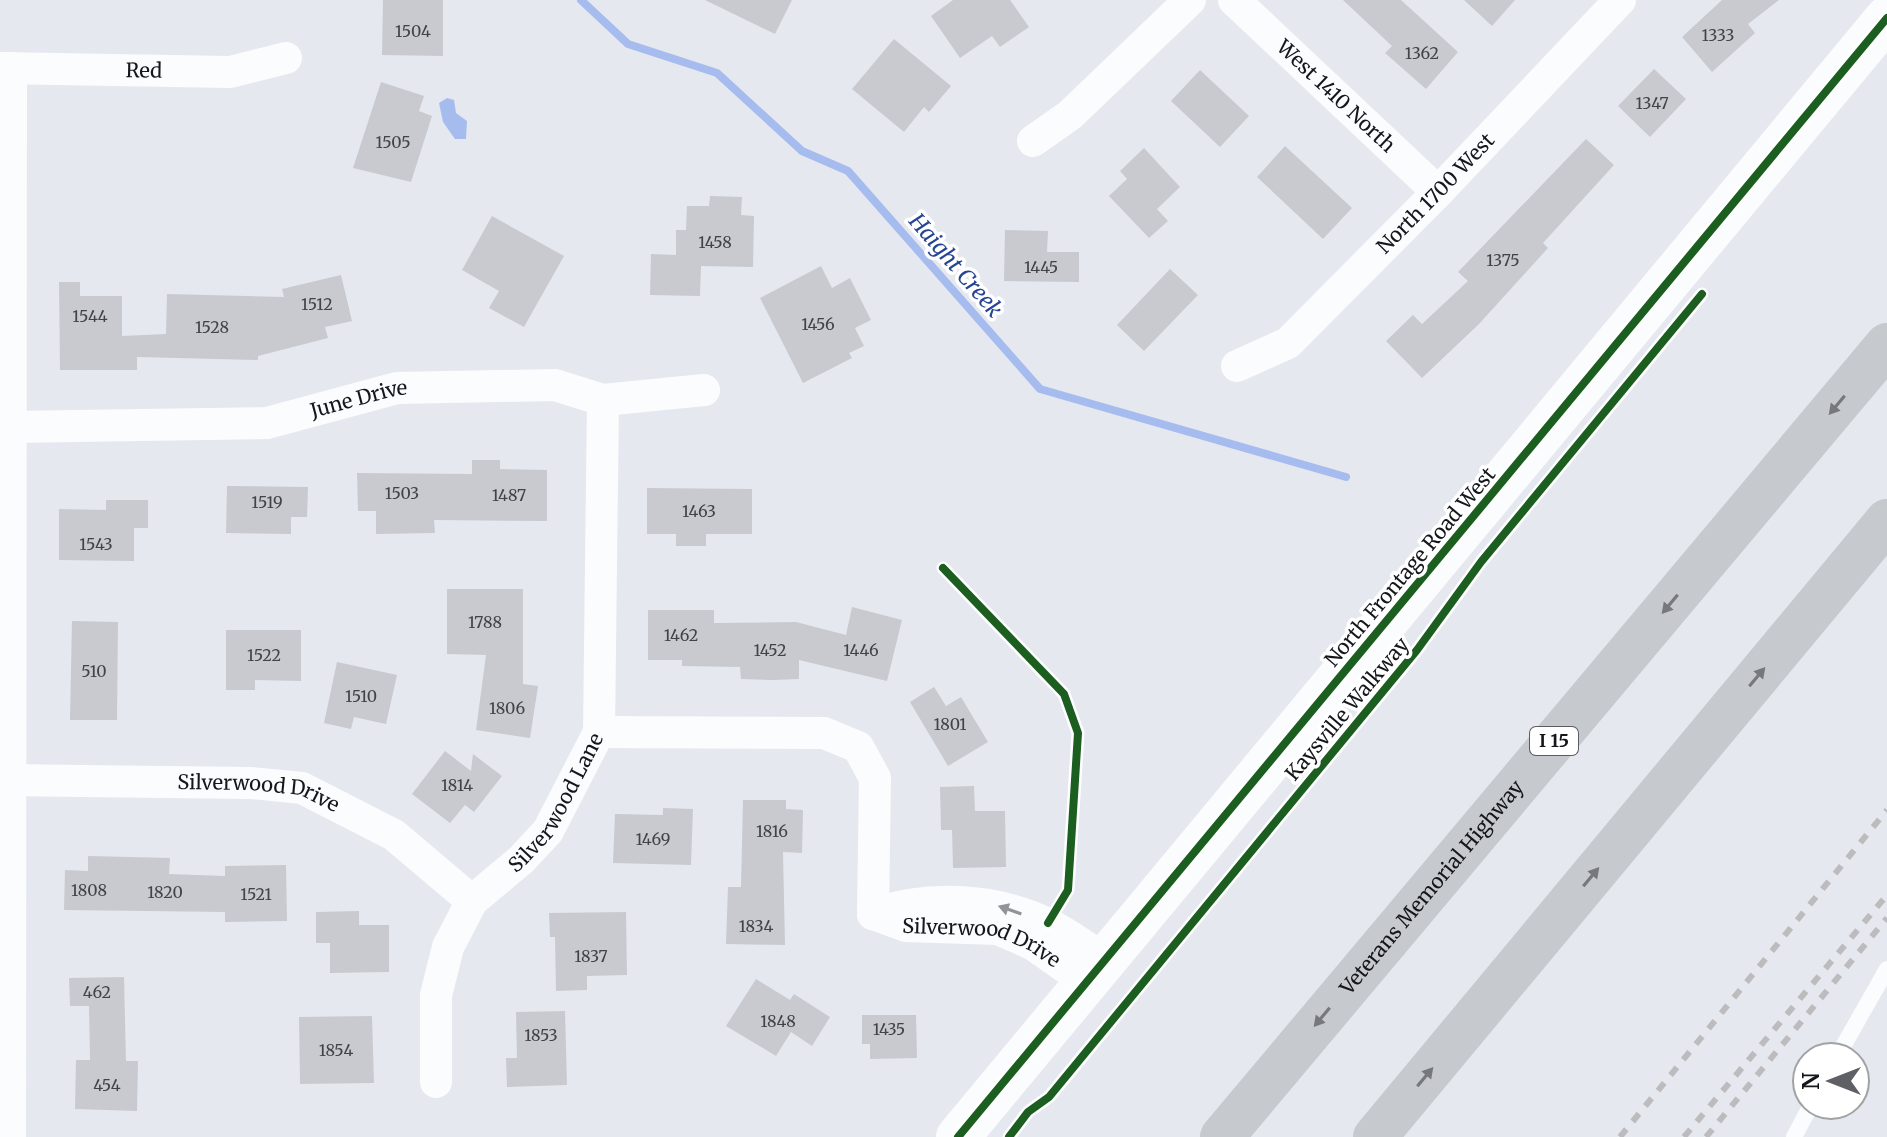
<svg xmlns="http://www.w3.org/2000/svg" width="1887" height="1137" viewBox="0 0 1887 1137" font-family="Merriweather,serif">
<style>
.water{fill:#a6bcef}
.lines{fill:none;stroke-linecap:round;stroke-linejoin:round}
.stream{stroke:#a6bcef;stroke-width:8}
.building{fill:#c8cad0}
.lane{stroke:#fbfcfd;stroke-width:16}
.street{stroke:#fbfcfd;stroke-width:32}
.secondary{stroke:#fbfcfd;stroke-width:44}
.highway{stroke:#c6c9ce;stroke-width:44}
.rail{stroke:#bcbcbe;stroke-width:6;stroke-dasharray:10 10;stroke-linecap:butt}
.cycleway-casing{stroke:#fff;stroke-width:13}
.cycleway{stroke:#1b5e20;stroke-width:8}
.oneway{fill:#76787d}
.oneway2{fill:#939497}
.labels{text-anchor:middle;stroke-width:7;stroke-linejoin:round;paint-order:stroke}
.number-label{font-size:16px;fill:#414348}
.shield{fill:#fff;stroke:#5a5c5f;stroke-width:2}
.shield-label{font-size:18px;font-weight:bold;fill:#14161a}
.street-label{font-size:20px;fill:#14161a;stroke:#fff}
.water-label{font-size:22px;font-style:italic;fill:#264394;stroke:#fff}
</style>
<rect width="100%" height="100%" fill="#e6e8ef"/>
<path class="water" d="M447 98 454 100 456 113 467 121 466 139H455L443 122 439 103Z"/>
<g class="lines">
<path class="stream" d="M581 0 628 44 717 73 802 151 848 171 1040 389 1346 477"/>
</g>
<path class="building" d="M383 0H443V56L382 55Z
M705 0H792L775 34Z
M953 0H1010L1029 27 1000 47 992 36 960 58 931 16Z
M1343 0H1401L1458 52 1426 89 1385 53 1392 46Z
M1464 0H1515L1492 26Z
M1722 0H1779L1748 24 1755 33 1712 72 1682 37Z
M894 39 951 86 929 112 924 107 904 132 852 89Z
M1654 69 1686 99 1650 137 1618 106Z
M1200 70 1249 116 1220 147 1171 101Z
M381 82 424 96 419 111 432 116 411 182 353 168Z
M1586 139 1614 165 1543 243 1548 248 1479 324 1422 378 1386 341 1413 315 1422 324 1468 281 1458 272Z
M1285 146 1352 208 1323 239 1257 177Z
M1144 148 1180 187 1157 209 1168 221 1149 238 1109 196 1127 179 1120 171Z
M710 196 742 197 741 215 754 216 753 267 701 266 700 296 650 295 651 254 676 255V230H686L687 206H709Z
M492 216 564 256 524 327 489 308 499 291 462 270Z
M1005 230 1048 231 1047 252H1079V282L1004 281Z
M821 266 832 288 850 278 871 320 855 328 864 346 849 353 852 358 803 383 760 298Z
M1170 269 1198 295 1144 351 1117 325Z
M341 275 352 321 325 327 328 338 258 356V360L137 357V370H60L59 282H80V296H122V336L166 334 167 294 284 297 282 289Z
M472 460H500V469L547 470V521L434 520 435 533 376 534V511H358L357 473 472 474Z
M227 486 308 487 307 517H291V534L226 533Z
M647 488 752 489V534H706V546H676V534H647Z
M106 500H148V528H134V561L59 560V509L106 510Z
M447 589H523V684L538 686 530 738 476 730 486 655 447 654Z
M852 607 902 620 887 681 799 660V679L773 680 741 679 740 667 682 666V660H648V610H714V623L796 622 846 635Z
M72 621 118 622 117 720H70Z
M226 630H301V681L255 680V690H226Z
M337 662 397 675 386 724 354 717 351 729 324 723Z
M934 687 946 706 961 697 988 742 948 766 910 702Z
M445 751 471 771 473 754 502 776 474 812 465 805 450 823 412 794Z
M974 786 975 811H1005L1006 867 953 868 952 830H941L940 787Z
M743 800H786V809L803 810 802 853 783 852 785 945 726 944 728 887H741Z
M663 808 693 809 691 865 613 863 615 814 663 815Z
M88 856 170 858 169 874 225 876V866L286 865 287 921 225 922V912L64 910 65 870 88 871Z
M359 911V925H389V972L330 973V943H316V912Z
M626 912 627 975 587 976V990L556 991 555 937H550L549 913Z
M124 977 126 1061H138L137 1111 75 1109 76 1060H90L89 1006H70L69 978Z
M756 979 790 1000 794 994 830 1017 812 1046 791 1032 776 1056 726 1026Z
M565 1011 567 1085 507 1087 506 1058H517L516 1012Z
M862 1015H916L917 1058 870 1059V1044H862Z
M372 1016 374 1083 300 1084 299 1017Z"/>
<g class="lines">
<path class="lane" d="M1837 1057 1887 969
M1794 1137 1811 1105"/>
<g class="street">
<path id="s1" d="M1234 0 1438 192"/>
<path id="s2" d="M0 68 230 72 286 58"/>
<path d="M1033 141 1070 115 1190 0"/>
<path id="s3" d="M1237 366 1288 343 1438 192 1620 0"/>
<path id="s4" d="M12 427 267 423 397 388 555 385 603 400 704 390"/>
<path d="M599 732 824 733 858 747 875 778 873 914"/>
<path id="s5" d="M0 780 251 783 302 788 394 835 472 901"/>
<path d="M873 914C928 895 993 898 1046 923 1066 932 1085 947 1104 959"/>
<path id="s6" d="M873 914 906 926 998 929 1032 944 1085 981"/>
<path id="s7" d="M436 1082V995L448 947 472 901 521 860 548 831 599 732 603 400"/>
<path d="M10 1137 11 68"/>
</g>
<path class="secondary" d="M958 1137 1887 18"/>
<g class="highway">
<path id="s8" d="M1222 1137 1887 345"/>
<path d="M1375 1137 1887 521"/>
</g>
<path class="rail" d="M1620 1137 1887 810
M1684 1137 1887 895
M1706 1137 1887 918"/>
<g class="cycleway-casing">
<path id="cycleway" d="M943 568 1064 694 1078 733 1068 890 1048 923
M958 1137 1887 18
M1009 1137 1028 1112 1049 1097 1417 650 1481 562 1702 294"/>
</g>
<use href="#cycleway" class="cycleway"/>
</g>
<defs><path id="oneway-solid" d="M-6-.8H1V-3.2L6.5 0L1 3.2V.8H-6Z" transform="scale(2)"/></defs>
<g class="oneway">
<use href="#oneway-solid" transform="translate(1837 405) rotate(130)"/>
<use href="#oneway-solid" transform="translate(1670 604) rotate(130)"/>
<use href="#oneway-solid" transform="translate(1757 677) rotate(-50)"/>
<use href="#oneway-solid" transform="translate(1591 877) rotate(-50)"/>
<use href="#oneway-solid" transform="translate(1322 1017) rotate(130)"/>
<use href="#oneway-solid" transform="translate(1425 1077) rotate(-50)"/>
</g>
<use class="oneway2" href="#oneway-solid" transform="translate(1010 910) rotate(-161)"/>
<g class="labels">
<g class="number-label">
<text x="413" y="37">1504</text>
<text x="1718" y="41">1333</text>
<text x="1422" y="59">1362</text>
<text x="1652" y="109">1347</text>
<text x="393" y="148">1505</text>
<text x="715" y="248">1458</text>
<text x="1503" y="266">1375</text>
<text x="1041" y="273">1445</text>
<text x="317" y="310">1512</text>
<text x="90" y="322">1544</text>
<text x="818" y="330">1456</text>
<text x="212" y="333">1528</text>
<text x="402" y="499">1503</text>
<text x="509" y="501">1487</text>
<text x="267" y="508">1519</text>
<text x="699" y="517">1463</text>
<text x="96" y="550">1543</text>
<text x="485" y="628">1788</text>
<text x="681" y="641">1462</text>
<text x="770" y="656">1452</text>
<text x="861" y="656">1446</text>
<text x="264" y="661">1522</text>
<text x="94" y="677">510</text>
<text x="361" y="702">1510</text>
<text x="507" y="714">1806</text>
<text x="950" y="730">1801</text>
<text x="457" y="791">1814</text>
<text x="772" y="837">1816</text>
<text x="653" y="845">1469</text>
<text x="89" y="896">1808</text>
<text x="165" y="898">1820</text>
<text x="256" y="900">1521</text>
<text x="756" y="932">1834</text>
<text x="591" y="962">1837</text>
<text x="97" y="998">462</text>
<text x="778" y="1027">1848</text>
<text x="889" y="1035">1435</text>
<text x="541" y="1041">1853</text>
<text x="336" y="1056">1854</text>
<text x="107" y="1091">454</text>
</g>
<rect class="shield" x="1530" y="727" width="48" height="28" rx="6"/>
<g class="shield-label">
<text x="1554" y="747">I 15</text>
</g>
<g class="street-label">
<text dy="7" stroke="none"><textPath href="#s2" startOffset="144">Red</textPath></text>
<text dy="7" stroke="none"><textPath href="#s1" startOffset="140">West 1410 North</textPath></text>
<text dy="7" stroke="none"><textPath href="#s3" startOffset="266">North 1700 West</textPath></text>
<text dy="7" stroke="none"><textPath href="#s4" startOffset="350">June Drive</textPath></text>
<text transform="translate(1410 567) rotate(-50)" y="7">North Frontage Road West</text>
<text transform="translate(1347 709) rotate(-50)" y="7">Kaysville Walkway</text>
<text dy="7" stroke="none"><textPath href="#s5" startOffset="260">Silverwood Drive</textPath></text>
<text dy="7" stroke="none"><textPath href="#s7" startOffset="320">Silverwood Lane</textPath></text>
<text dy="7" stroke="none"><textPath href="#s8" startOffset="326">Veterans Memorial Highway</textPath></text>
<text dy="7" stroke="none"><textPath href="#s6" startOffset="114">Silverwood Drive</textPath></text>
</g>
<g class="water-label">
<text transform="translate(956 265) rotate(49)" y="8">Haight Creek</text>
</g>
</g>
<g transform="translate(1831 1081) rotate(270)"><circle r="38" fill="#ffffff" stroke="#a1a2a3" stroke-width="2"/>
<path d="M0-6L14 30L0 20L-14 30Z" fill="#5e6065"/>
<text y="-12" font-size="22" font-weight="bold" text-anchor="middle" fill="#14161a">N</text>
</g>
</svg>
